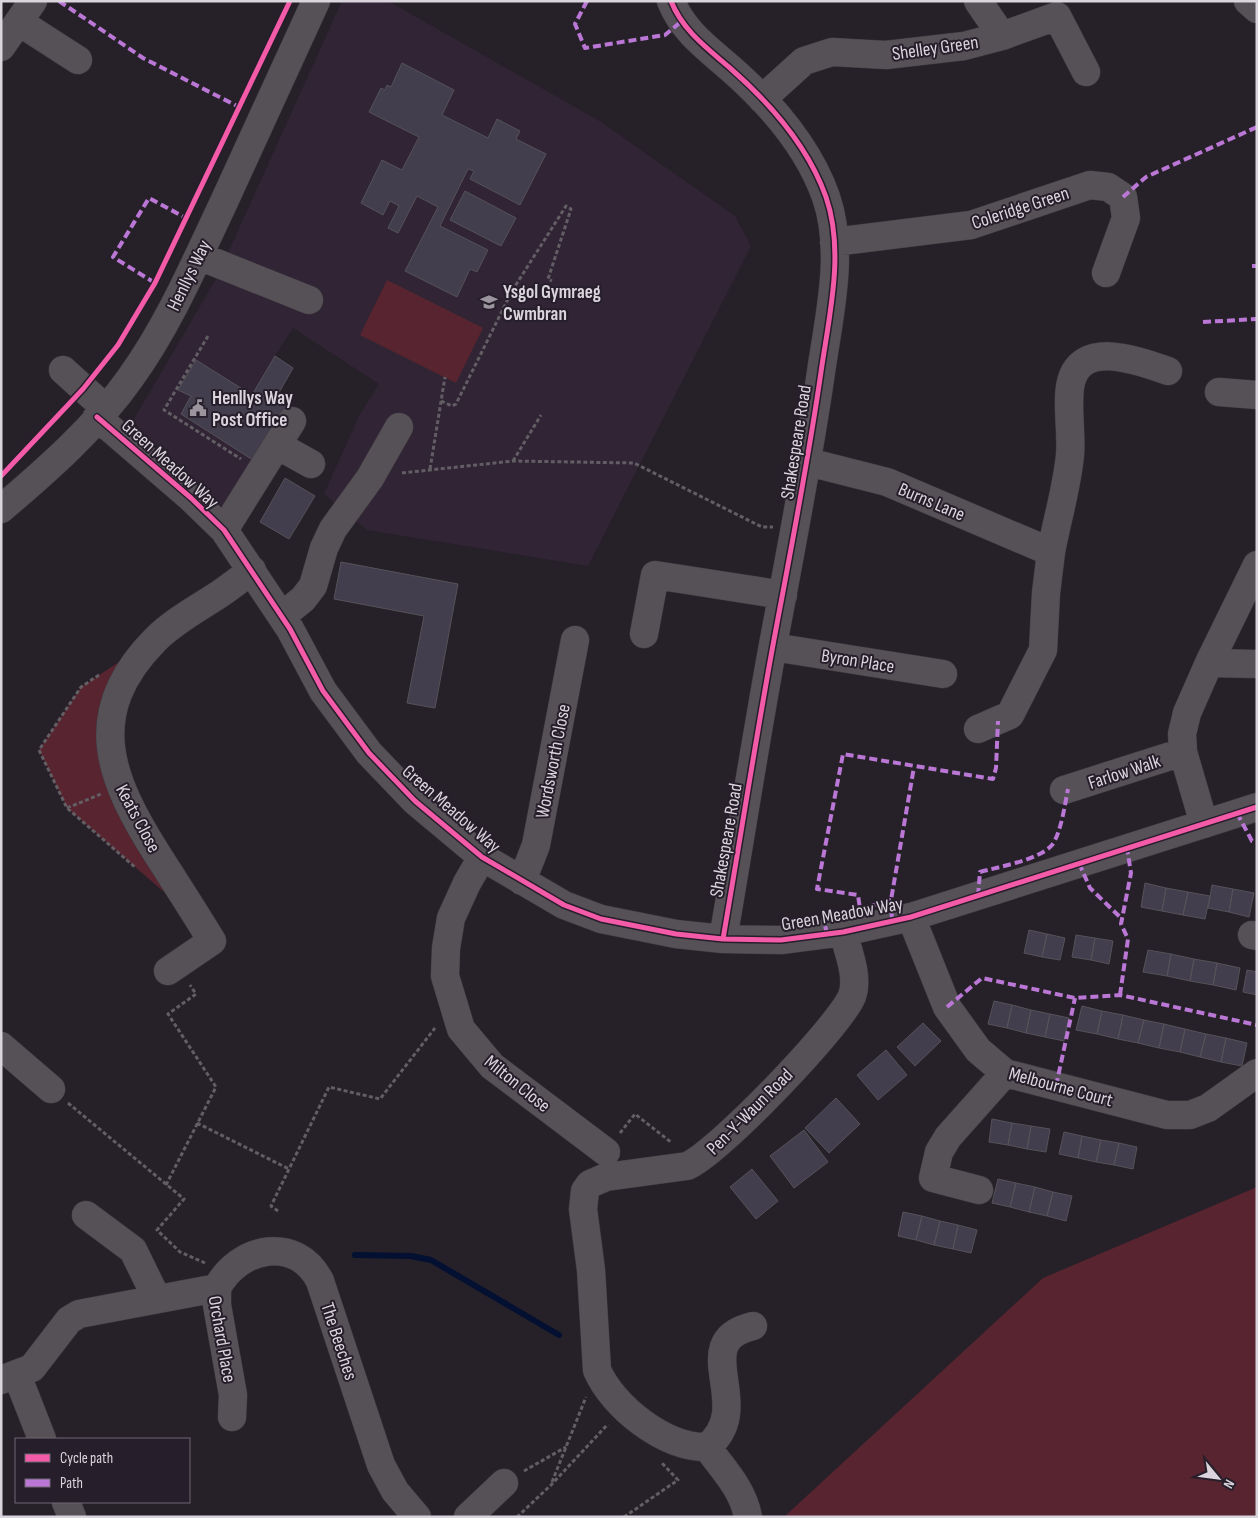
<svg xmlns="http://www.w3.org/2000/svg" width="1258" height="1518" viewBox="0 0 1258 1518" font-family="'Sofia Sans Condensed',sans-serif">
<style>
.built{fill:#302435}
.green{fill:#57242f}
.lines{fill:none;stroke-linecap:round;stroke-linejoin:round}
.stream{stroke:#031032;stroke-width:6}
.building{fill:#423e4d;stroke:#555259}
.minor-casing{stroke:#403b41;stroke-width:29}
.path{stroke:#625e64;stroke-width:3;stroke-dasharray:4 2.5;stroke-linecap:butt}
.minor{stroke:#555157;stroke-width:28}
.quiet{stroke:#ba77d6;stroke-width:4;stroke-dasharray:8 4;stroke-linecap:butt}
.cycleway-casing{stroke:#271e2b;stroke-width:8}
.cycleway{stroke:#f35aa7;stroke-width:5}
.labels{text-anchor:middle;stroke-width:4;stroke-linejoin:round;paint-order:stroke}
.street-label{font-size:19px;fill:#dad5dd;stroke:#271e2b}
.poi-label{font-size:19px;font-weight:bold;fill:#dad5dd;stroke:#271e2b;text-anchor:start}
</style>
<rect width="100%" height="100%" fill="#262128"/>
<path class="built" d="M342 1H388L598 120 735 216 751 246 588 566 367 530 324 494 359 416 379 384 293 328 275 356 293 368 277 396 290 404 298 416 228 508 220 505 140 431 134 419 217 277Z"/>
<path class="green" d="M387 280 483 328 456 383 360 335Z
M128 656 105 720 171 898 67 808 39 750 81 687Z
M1257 1187V1517H784L1043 1278Z"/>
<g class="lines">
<path class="stream" d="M355 1255 411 1256 431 1260 559 1335"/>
</g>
<path class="building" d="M402 63 454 90 442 115 488 138 497 119 520 131 516 139 546 154 520 205 470 179 474 171 468 169 440 226 488 250 477 272 470 269 457 297 405 271 438 207 417 196 398 233 388 228 399 206 390 201 383 215 361 203 382 160 402 170 419 137 369 112 381 88 385 90 387 85 391 87Z
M465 191 516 218 501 246 450 220Z
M275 356 293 368 277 396 290 404 256 462 181 414 191 396 178 390 196 360 252 395Z
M285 478 315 496 289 539 260 522Z
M341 562 458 584 435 708 407 703 424 616 334 599Z
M1145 883 1166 888 1162 911 1141 907Z
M1212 885 1233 889 1229 912 1208 908Z
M1166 888 1188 892 1183 915 1162 911Z
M1233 889 1254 893 1249 917 1229 912Z
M1188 892 1210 896 1205 919 1183 915Z
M1029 930 1047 934 1042 957 1024 953Z
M1047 934 1065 938 1060 960 1042 957Z
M1076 935 1095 938 1091 960 1072 957Z
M1095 938 1113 941 1109 964 1091 960Z
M1148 950 1171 954 1167 976 1143 972Z
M1171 954 1194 959 1190 981 1167 976Z
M1194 959 1217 963 1213 985 1190 981Z
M1217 963 1240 968 1236 990 1213 985Z
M1247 970 1257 972V995L1243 992Z
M994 1001 1012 1005 1007 1028 988 1024Z
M1012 1005 1031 1010 1026 1033 1007 1028Z
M1082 1006 1102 1011 1097 1034 1076 1030Z
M1031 1010 1050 1014 1045 1037 1026 1033Z
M1102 1011 1123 1015 1118 1039 1097 1034Z
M1050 1014 1069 1018 1064 1041 1045 1037Z
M1123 1015 1144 1020 1138 1043 1118 1039Z
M1144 1020 1164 1024 1159 1048 1138 1043Z
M923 1023 941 1041 915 1066 897 1047Z
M1164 1024 1185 1029 1180 1052 1159 1048Z
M1185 1029 1206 1034 1200 1057 1180 1052Z
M1206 1034 1226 1038 1221 1062 1200 1057Z
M1226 1038 1247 1043 1242 1066 1221 1062Z
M886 1050 907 1075 878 1100 857 1075Z
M836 1098 860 1124 829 1153 805 1128Z
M992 1119 1012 1123 1008 1145 989 1142Z
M1012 1123 1031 1126 1027 1149 1008 1145Z
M1031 1126 1050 1129 1046 1152 1027 1149Z
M804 1130 828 1162 794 1188 770 1156Z
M1064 1132 1082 1136 1078 1158 1059 1154Z
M1082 1136 1101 1140 1096 1162 1078 1158Z
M1101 1140 1119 1143 1114 1165 1096 1162Z
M1119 1143 1137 1147 1133 1169 1114 1165Z
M752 1169 778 1201 756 1219 730 1187Z
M998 1179 1016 1183 1010 1207 992 1203Z
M1016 1183 1035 1187 1029 1212 1010 1207Z
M1035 1187 1053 1192 1047 1216 1029 1212Z
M1053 1192 1072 1196 1066 1221 1047 1216Z
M903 1212 922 1216 916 1240 898 1236Z
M922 1216 940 1221 934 1245 916 1240Z
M940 1221 958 1225 953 1249 934 1245Z
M958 1225 977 1230 971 1253 953 1249Z"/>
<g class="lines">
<g class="minor-casing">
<path id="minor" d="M671 1C683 31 707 48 730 68 770 103 808 146 826 197 845 252 829 316 821 372 808 463 790 554 773 645 755 743 740 841 723 939
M978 1 1002 36
M1248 1 1257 9
M19 22 78 60
M1 47 33 1
M762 99 804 61 832 52 886 55 964 46 1002 36 1057 16 1086 72
M834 242 971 225 1090 185 1108 187 1123 197 1126 218 1106 273
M199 256 309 300
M63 370 105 408
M1219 392 1257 395
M97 417 191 498 224 530 290 629 323 691 369 753 415 801 482 857 564 905 601 919 676 934 723 939 781 940 843 932 911 917 1257 807
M277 445 311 464
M808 462 887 482 1051 552 1046 593 1043 650 1010 715 978 729
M1 509C47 470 96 427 131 377 169 324 195 263 223 204 254 136 285 69 316 1
M224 530 292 421
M1051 552C1057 520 1067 487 1070 455 1072 433 1066 402 1071 382 1082 338 1141 362 1168 371
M282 616 303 599 313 586 324 548 333 529 370 478 399 427
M644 634 655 575 783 595
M773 647 943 674
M1209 663 1257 664
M1064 790 1183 752
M1204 824 1183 752 1182 734 1187 713 1209 663 1257 565
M482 857 467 883 451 918 446 948 445 976 461 1029 492 1066 606 1152
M522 881 536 845 575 640
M911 917 947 1007 978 1050 1005 1073 1167 1115H1190L1208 1108 1257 1073
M1252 935 1257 936
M168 971 212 941C195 913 177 885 159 857 110 780 81 714 156 639 173 622 195 610 215 597 228 589 240 579 252 570
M1 1046 51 1089
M979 1190 933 1178 939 1152 948 1137 1005 1073
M86 1215 133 1250 157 1299
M217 1288C239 1246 297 1235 320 1281L381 1465 395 1491 417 1517
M17 1375 42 1439
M1 1380 32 1368 69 1320 79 1314 217 1288V1305L233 1395 232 1417
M707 1447C665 1448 613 1407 597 1370L591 1270 583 1209 585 1191 590 1184 606 1177 687 1166C717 1154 840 1026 852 996 859 977 848 951 843 932
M707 1447C758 1406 685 1342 753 1326
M707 1447C723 1469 743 1489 748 1517
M66 1502 72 1517
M468 1517 504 1483"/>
</g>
<path class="path" d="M208 336 164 410 241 459
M441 401 452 406 456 404 512 291 566 206 571 209 548 279 552 281
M513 461 541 415
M430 469 445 377
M402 473 513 461 634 463 762 527H773
M99 675 81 687 39 750 67 808 136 868
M67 808 101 794
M68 1103 184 1199 157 1230 180 1252 205 1263
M197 1123 289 1169
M620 1133 635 1114 672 1143
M166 1185 216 1087 168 1014 196 994 190 985
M278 1211 271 1206 329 1087 380 1099 435 1028
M524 1471 566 1447
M552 1482 586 1397
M517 1517 551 1485 608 1424
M624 1517 678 1480 661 1462"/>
<use href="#minor" class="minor"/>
<path class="quiet" d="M59 1 143 58 241 108
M587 1 575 24 585 48 665 35 682 21
M1123 197 1146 177 1257 127
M1252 266H1257
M155 283 113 257 149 198 186 218
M1203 322 1257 319
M1237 813 1252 841 1257 842
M1079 863 1090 888 1122 919
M978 896 980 872C998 867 1039 860 1052 845 1061 833 1065 804 1068 789
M891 900 860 909 858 895 817 889 843 754 993 779 996 768 998 721
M892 921 891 900 914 767
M827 934 823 917 860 909
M1120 995 1128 939 1121 924 1131 873 1127 848
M947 1007 982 978 1075 998 1120 995 1257 1025
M1056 1086 1075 998"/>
<g class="cycleway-casing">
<path id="cycleway" d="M671 1C683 31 707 48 730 68 770 103 808 146 826 197 845 252 829 316 821 372 808 463 790 554 773 645 755 743 740 841 723 939
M97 417 191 498 224 530 290 629 323 691 369 753 415 801 482 857 564 905 601 919 676 934 723 939 781 940 843 932 911 917 1257 807
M1 476 83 389 118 345 155 283 290 1"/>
</g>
<use href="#cycleway" class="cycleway"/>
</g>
<defs>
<g id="school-bare" transform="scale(1.35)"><path d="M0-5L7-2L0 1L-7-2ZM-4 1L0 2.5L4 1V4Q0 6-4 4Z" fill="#9b969e" stroke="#271e2b" stroke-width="2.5" paint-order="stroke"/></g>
<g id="civic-bare" transform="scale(1.35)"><path d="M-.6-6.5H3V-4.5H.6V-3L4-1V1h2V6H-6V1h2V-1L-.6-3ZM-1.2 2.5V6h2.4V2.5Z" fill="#9b969e" stroke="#271e2b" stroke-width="2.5" paint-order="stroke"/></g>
</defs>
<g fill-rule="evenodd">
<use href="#school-bare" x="489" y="302"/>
<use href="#civic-bare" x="198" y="408"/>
</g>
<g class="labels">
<g class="street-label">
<text transform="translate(935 47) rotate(-8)" y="7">Shelley Green</text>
<text transform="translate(1020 207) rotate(-18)" y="7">Coleridge Green</text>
<text transform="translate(188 275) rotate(-64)" y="7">Henllys Way</text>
<text transform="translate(795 442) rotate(-81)" y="7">Shakespeare Road</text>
<text transform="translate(171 463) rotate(42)" y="7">Green Meadow Way</text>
<text transform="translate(932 501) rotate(23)" y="7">Burns Lane</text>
<text transform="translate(858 660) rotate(9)" y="7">Byron Place</text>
<text transform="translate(552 761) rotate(-79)" y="7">Wordsworth Close</text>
<text transform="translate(1124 771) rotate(-18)" y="7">Farlow Walk</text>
<text transform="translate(452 808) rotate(41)" y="7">Green Meadow Way</text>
<text transform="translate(139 818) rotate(62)" y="7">Keats Close</text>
<text transform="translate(725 840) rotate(-80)" y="7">Shakespeare Road</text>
<text transform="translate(842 913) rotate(-10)" y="7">Green Meadow Way</text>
<text transform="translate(518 1083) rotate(39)" y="7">Milton Close</text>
<text transform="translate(1061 1086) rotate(15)" y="7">Melbourne Court</text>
<text transform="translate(749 1111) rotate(-45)" y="7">Pen-Y-Waun Road</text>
<text transform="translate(223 1339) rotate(80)" y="7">Orchard Place</text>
<text transform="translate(340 1341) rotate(72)" y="7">The Beeches</text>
</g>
<g class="poi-label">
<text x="503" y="298">Ysgol Gymraeg<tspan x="503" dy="22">Cwmbran</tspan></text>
<text x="212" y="404">Henllys Way<tspan x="212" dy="22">Post Office</tspan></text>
</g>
</g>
<rect width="1258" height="1518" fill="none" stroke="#dad5dd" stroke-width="5"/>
<rect x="15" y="1438" width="175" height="65" fill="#271e2b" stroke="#6f6772"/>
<rect x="25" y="1454" width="25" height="8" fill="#f35aa7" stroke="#6f6772"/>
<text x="60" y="1463" font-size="15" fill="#dad5dd">Cycle path</text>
<rect x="25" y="1479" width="25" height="8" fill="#ba77d6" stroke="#6f6772"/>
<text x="60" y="1488" font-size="15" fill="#dad5dd">Path</text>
<g transform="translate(1218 1478) rotate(119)" stroke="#271e2b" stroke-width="4" paint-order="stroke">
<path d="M0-4L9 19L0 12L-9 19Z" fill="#dad5dd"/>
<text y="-8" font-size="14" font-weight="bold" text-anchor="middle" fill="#dad5dd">N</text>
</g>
</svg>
